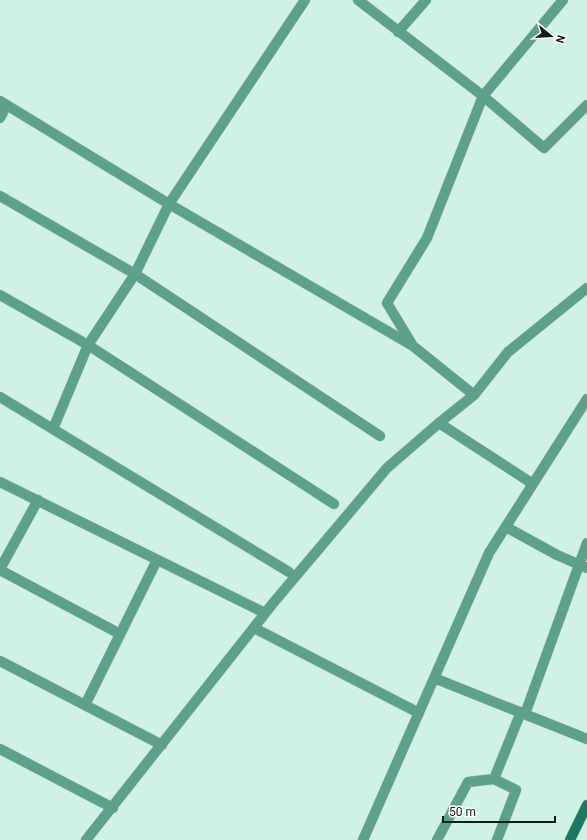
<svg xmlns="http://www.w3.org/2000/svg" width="587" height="840" viewBox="0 0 587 840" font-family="Roboto,sans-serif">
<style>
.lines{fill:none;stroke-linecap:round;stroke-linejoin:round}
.street-casing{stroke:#adcbc1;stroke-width:11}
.secondary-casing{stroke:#adcbc1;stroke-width:11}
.street{stroke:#5e9f8d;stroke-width:10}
.secondary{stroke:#1e7763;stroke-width:10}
</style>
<rect width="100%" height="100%" fill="#d0f1e6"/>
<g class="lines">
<g class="street-casing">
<path id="street" d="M358 0 483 96 544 148 587 105
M398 32 426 0
M0 101 169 204 305 0
M0 118 7 105
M0 196 135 274 380 436
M0 295 88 345 334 504
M474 395 413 346 387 303 427 238 483 96 563 0
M0 397 289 572
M439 423 533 484
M53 429 88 345 135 274 169 204 413 346
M0 482 265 613
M506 527 557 555 587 568
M0 569 38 500
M0 570 120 634
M254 628 419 713
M0 661 162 745
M434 678 587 739
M85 705 157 560
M525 714 587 543
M0 749 113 808
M494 779 516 790 497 840
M86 840 274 602 387 468 439 423 474 395 508 352 587 288
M363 840 489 553 587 399
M437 840 468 782 494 779 521 712"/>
</g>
<g class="secondary-casing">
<path id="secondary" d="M570 840 587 805"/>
</g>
<use href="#street" class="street"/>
<use href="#secondary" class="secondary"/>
</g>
<g transform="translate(551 36) rotate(108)" stroke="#ffffff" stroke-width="3" paint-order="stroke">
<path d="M0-3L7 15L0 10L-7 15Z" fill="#0f1c18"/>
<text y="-6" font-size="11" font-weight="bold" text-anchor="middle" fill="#0f1c18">N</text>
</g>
<path d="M443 816v6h112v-6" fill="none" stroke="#0f1c18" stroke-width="2"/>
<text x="449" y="816" font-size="12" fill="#0f1c18" stroke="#ffffff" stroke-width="3" paint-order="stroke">50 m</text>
</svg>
